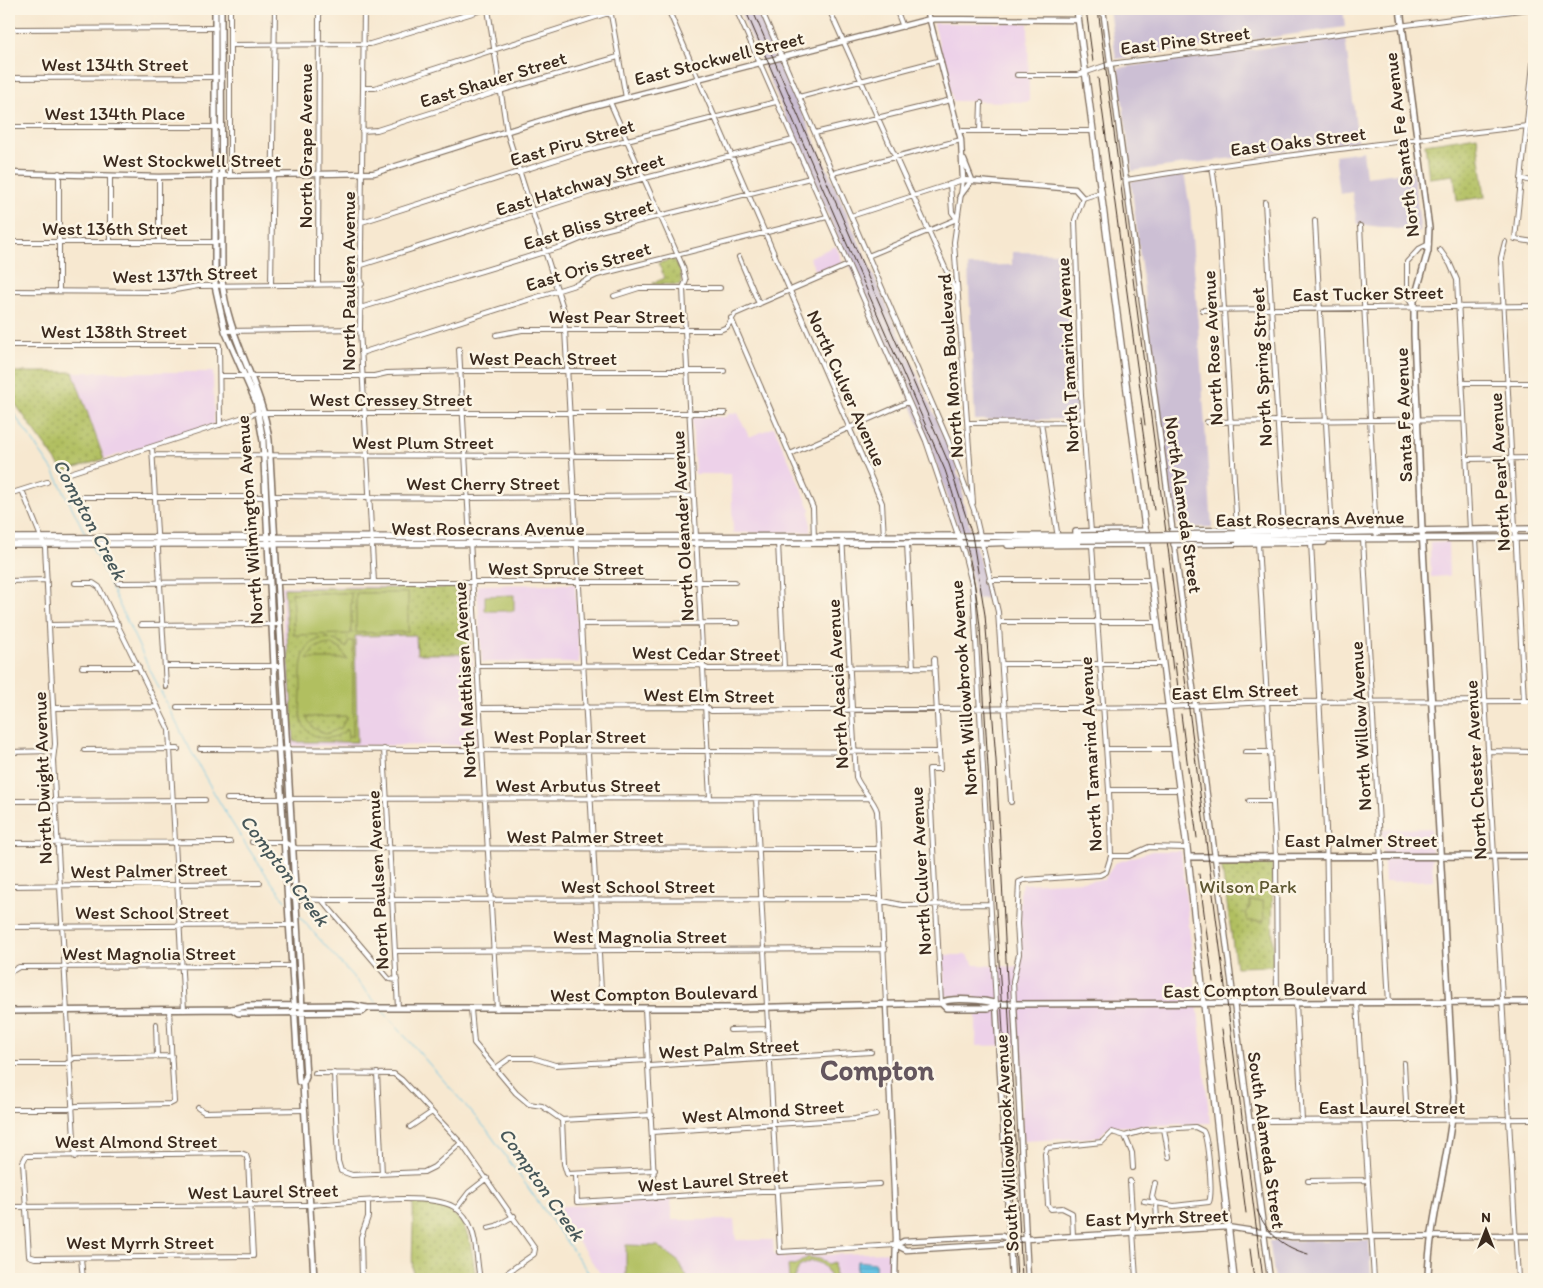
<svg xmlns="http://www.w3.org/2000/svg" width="1543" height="1288" viewBox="0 0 1543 1288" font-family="Itim,sans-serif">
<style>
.built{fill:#edd1e9}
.industrial{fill:#ccbfd4}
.grass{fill:url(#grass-dots);stroke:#767440}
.pitch{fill:#b1bf61;stroke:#767440;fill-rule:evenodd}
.water{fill:url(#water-rules);stroke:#517782}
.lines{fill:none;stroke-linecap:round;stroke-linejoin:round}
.stream{stroke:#67c4e5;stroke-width:1}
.minor-casing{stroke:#7d6c5c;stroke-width:6}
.tertiary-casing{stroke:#7d6c5c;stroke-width:7}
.secondary-casing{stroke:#7d6c5c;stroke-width:8}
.primary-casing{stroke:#7d6c5c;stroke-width:8}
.minor{stroke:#fff;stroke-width:4}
.tertiary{stroke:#fff;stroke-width:4.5}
.secondary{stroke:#fff;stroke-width:5}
.primary{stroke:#fff;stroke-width:5.5}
.tram{stroke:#3b2a1e;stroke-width:1}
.rail{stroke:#3b2a1e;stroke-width:1}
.primary-bridge-casing{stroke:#7d6c5c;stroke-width:8;stroke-linecap:butt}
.primary-bridge{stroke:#fff;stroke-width:5.5}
.labels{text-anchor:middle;stroke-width:5;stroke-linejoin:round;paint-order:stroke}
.street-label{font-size:19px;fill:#3b2a1e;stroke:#fcf5e5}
.park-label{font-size:19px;fill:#5e5732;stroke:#fcf5e5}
.water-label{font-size:20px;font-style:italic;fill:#48585a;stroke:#fcf5e5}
.town-label{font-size:29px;font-weight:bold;fill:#64565e;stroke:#fcf5e5}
</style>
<defs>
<pattern id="grass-dots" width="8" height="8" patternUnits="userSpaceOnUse" patternTransform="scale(1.25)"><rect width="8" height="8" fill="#b1bf61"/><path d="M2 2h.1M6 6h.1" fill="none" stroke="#919b4f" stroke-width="1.8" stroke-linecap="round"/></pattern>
<pattern id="water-rules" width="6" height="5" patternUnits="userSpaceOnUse" patternTransform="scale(1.25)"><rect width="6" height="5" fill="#67c4e5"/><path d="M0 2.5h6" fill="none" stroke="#569fb9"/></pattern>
</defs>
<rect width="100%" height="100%" fill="#fcf5e5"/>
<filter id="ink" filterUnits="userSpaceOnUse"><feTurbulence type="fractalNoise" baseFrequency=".02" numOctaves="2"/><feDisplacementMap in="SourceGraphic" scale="10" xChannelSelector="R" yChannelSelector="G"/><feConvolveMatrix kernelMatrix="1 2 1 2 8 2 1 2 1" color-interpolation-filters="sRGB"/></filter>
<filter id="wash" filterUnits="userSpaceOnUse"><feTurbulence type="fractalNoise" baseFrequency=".0096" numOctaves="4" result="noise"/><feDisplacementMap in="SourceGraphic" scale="20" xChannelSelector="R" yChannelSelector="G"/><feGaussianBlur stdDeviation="1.12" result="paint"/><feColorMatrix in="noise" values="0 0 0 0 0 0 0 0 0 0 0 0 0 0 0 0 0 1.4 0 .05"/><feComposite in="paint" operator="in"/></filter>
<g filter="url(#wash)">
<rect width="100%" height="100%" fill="#f7e8d0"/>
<path class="built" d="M934 23H1028L1029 102 953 101Z
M836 246 843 263 817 274 809 257Z
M73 372H213L214 424 105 459Z
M738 413 749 437 774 427 810 508V532L733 533 731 474H695L692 417H727L728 414Z
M1448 542 1449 576 1431 577 1430 543Z
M575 584 579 663 482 662 477 585Z
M281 586H468L478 745 290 746Z
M1431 828 1433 880 1385 882 1382 829Z
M1152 851H1181L1210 1123 1108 1127 1099 1137 1023 1141 1019 1045 976 1046V997L945 996 943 955H967L975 965 1020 967V889L1023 884 1104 880 1115 863Z
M671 1199 672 1220H734L736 1240H773L774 1255H783V1260L786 1257 885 1252 890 1254 891 1279H604L554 1207Z"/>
<path class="industrial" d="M739 9H758L775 49 771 51 779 67 782 66 958 468 957 474 962 479 963 501 990 598 975 599 968 560 938 468Z
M1109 9H1343L1345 27 1116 59Z
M1345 37 1358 142 1132 171 1118 68Z
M1363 151 1366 177 1413 171 1421 232 1357 224 1352 192 1340 194 1335 155Z
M1184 173 1190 208 1212 527 1180 528 1176 522 1175 507 1169 498 1131 181Z
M1012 252 1067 253 1077 419 975 420 968 266 1012 265Z
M1369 1240 1371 1279H1275L1269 1241Z"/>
<path class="grass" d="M1477 136 1485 197 1457 201 1454 175 1429 178 1425 144Z
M674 259 681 273V285L653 284V283L665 278 658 263Z
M9 372H73L104 459 66 471 61 468 9 395Z
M284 588H463L470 648H461L462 654H417L416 635 355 636 357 742H294Z
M1221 862H1272L1273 966 1236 967Z
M428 1202C471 1213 470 1242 476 1279H413C411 1252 414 1230 413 1203Z"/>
<path class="pitch" d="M292 593H351V634L294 635Z
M356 593H408V632L356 633Z
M514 595V611H485V596Z
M326 638 337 641 347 648 348 641H353V736H348L347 729C334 742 310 742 302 722 299 712 301 700 301 691 301 669 298 641 326 638ZM331 644 341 649 347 659H307L315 647ZM347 716 341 728 326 734 313 728 306 717Z
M1250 901H1263L1264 921H1248L1245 913 1250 907Z
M626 1245 658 1246 679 1262 688 1279H626Z
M808 1257 820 1259 828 1264 834 1262 835 1279H830C828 1268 822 1262 811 1261L799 1267 794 1279H789L788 1265 794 1266Z"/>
<path class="water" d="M857 1261 876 1263 874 1277 856 1274Z"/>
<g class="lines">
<path class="stream" d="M9 407 54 472 87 537
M92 547C150 668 203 794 285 900
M299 916 378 1005
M382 1010 487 1130 593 1279"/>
</g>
</g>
<g filter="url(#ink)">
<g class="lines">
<g class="minor-casing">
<path id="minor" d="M230 9V175
M364 9 360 329 374 582
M488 9 507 132 564 311 602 1009
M610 9 626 98
M668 9 882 503 884 537
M736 9 926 441 964 553 972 584 974 604 996 1004
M761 9 948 440 974 510 998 612 1011 802
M829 9 956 292
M896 9 903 27
M9 29 216 28
M230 45 370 44 486 9
M1534 54 1515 239 1534 242
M1017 75H1078L1110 64 1528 9
M9 78 221 77
M363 88H375L621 9
M799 97 941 60
M610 102 683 267 686 281 683 288 685 330 710 798
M9 127H221
M362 131 377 130 503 90 618 57
M959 131H1092
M980 131 981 103
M815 133 951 100
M1212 166 1218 208 1237 530
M59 173V291
M833 173 961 140
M110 176V242
M1521 178 1534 182
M1126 180C1259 158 1393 142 1527 126L1534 128
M1265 202 1284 530
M851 216 963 180 954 242 973 503
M1315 221 1332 532
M362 222 580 152 776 102
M1360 226 1376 534
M9 242H221
M159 242V177
M1505 242 1501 258 1524 701
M1440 250 1450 264 1457 280 1470 530
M868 256 957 219 952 212 950 184
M739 257 759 304
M362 265 591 192 793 140
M318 284 319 9
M271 285 275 9
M9 291 164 292 198 286 362 284
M614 296 639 288H720
M1413 306 1407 296V262L1419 249 1429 244
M360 308 564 246 600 231 810 178
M1202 310 1534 306
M731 318 813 508 814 539
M225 331 360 329
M496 335 522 330H720L727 327 735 314 848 265
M9 345H219L220 425
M459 349 497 1009
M361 353 578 284 597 275 827 217
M220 376H374L387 373 460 371H724
M1462 383H1534
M1041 422 1057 532
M1207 422 1463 419
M969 423 1083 422
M152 447 166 687
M790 454 908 402
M154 455 692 456
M1466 459 1534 458
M67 474 256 413H725
M22 490 45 547 55 744 53 760 75 1157
M9 494 47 482
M272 496 468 498 694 496
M81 497H266
M1091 532 1081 396 1075 220 1083 198 1102 192
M842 536 856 777C861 790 873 798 877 811L886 1004
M1476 538 1518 1279
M1363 539 1389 1003
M1311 542 1326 828 1329 1003
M778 543 784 668
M907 543 913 668
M1258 543 1276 856 1277 1003
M989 580H1152
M9 581 47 580
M277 582H735
M75 583H93L99 587 169 730 184 1010
M118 583 270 582
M999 622H1158
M581 624 738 623
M49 625 118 624
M141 625 279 624
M934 659 940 769H929L941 1003
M1003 664H1163
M165 666H282
M477 666 700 665 708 669 935 667
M82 667H139
M177 707H284
M53 708 158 707
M480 708 706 707 711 711 1169 707 1268 702 1534 701
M9 724 10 752
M200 749 939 752
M384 749 398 1008
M1106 749H1174
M84 750 178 749
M1487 751 1534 752
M9 752 54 751
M1245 752H1271
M1109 790H1180
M756 798 780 1252 896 1245
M227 799 870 798
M9 801 205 800
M1249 801H1273
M252 842H284L296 848 879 849
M9 843 230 842
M1111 856H1129L1149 847 1187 848
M9 886 260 883
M288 894 295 899 322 900 874 899 902 905 990 904
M322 900 389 979 397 980
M9 927 296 925
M395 951 885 949
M9 973 19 967 292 966
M1296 1003 1302 1121
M1357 1003 1374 1279
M1014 1004 1013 981 1019 954 1017 924 1019 882 1024 880 1100 875 1106 872 1111 856 1109 790 1092 545
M645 1008 655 1198
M471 1009 474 1043 516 1093 529 1104 542 1106 562 1120 652 1115
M156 1024 157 1056
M730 1030 768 1029
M1404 1063 1407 1121
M9 1064H66L74 1058 172 1056
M649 1066 871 1052
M496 1068 510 1058H533L555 1065 648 1060
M315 1073 394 1074 402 1080 461 1143 535 1249 534 1254 504 1275 494 1277
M334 1073 338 1161 341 1171
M377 1073 382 1174
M198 1108 204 1112 304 1110
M9 1109H69L76 1106 170 1104 174 1102 169 1010
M562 1120 564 1164 567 1174 655 1170
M1250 1121 1534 1119
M410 1127 432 1112
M1164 1129 1169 1157
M652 1132 855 1119 876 1115
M1125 1136 1132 1153 1133 1168
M241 1153 246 1155 248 1161 253 1256 35 1258 29 1256 23 1162 26 1156Z
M341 1171 352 1175 424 1172 434 1167 461 1143
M576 1175 577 1202 879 1184
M1130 1181 1136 1279
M1308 1181 1367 1180
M1154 1201 1152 1197 1155 1183
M1156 1203 1157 1220
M9 1207C108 1207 208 1206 308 1205 343 1204 426 1191 454 1207 479 1222 475 1255 480 1279
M456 1209 469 1192 487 1178
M488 1228 496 1226 514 1216
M1073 1236 1072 1213 1062 1208 1051 1209 1048 1205 1045 1154 1047 1148 1102 1142 1112 1132 1125 1136 1146 1130 1195 1127 1203 1131C1208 1138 1213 1194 1209 1202L1174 1206 1144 1201
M81 1258 83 1279
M362 1279 361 1237 368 1217V1203"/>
</g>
<g class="tertiary-casing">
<path id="tertiary" d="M927 9 961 140 963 180 1075 189 1083 198
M1103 9 1173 534
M9 173 159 177 374 173 562 114 930 19 1078 20
M960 196 972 180 964 160
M1174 542 1270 1279
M886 1004 896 1238 895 1279
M996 1004 1012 1279
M1014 1004 1028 1279
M896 1245 906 1250 1003 1244 1010 1240 1227 1227 1292 1237 1534 1236
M896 1245 904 1241 1002 1236 1010 1240"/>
</g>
<g class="secondary-casing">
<path id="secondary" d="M215 9V286L225 331 256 402 263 441 276 707 298 1067 299 1082 303 1084
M221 9 222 279C226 336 262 383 269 440L306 1077 303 1084 314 1279
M1400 9 1429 228 1428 251 1414 301V335L1422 530 1454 1097C1450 1158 1429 1218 1428 1279
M1188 857 1534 856
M941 1003 946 1008H988L1002 1004 1534 1002
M232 1009 238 1013 362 1012 367 1008
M9 1011 232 1009 246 1006 352 1005 367 1008H740L941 1003C949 997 987 1000 996 1004"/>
</g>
<g class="primary-casing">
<path id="primary" d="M1077 9 1187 848 1234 1279
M1172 531 1317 530
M1076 532 1146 531
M1236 534 1534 529
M9 538 1081 536
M1236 539 1534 538
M9 544 988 543 1081 540
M1174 544 1324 542
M1008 545 1148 544"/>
</g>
<use href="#minor" class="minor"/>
<use href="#tertiary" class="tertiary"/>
<use href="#secondary" class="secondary"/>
<use href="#primary" class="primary"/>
<path class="tram" d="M752 9 949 464 972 535 985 615 996 760 1022 1279"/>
<path class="rail" d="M745 9 945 470C963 522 975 573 980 627L1017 1279
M1086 9 1093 62
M1098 9 1263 1279
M1098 78 1145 425
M1141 418 1154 510
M1162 567 1173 671
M1175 663 1179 697
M1181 714 1197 838
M1199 874 1213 982
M1222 1029 1246 1213
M1257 1210C1267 1234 1283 1247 1308 1254
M1250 1249 1254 1279"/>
<g class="primary-bridge-casing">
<path id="primary-bridge" d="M1081 536 1236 534
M1081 540 1236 539"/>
</g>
<use href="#primary-bridge" class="primary-bridge"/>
</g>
</g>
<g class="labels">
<g class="street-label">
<text transform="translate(1185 40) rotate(-7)" y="7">East Pine Street</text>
<text transform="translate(719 58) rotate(-14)" y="7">East Stockwell Street</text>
<text x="115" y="71">West 134th Street</text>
<text transform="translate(493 79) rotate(-17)" y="7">East Shauer Street</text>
<text x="115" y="120">West 134th Place</text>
<text transform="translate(1298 141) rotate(-7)" y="7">East Oaks Street</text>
<text transform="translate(572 142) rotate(-16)" y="7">East Piru Street</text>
<text transform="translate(1401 145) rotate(-97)" y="7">North Santa Fe Avenue</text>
<text transform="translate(305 146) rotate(-90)" y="7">North Grape Avenue</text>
<text x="192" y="167">West Stockwell Street</text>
<text transform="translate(580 184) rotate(-17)" y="7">East Hatchway Street</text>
<text transform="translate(588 224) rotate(-17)" y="7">East Bliss Street</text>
<text x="115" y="235">West 136th Street</text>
<text transform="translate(588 266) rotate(-17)" y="7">East Oris Street</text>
<text transform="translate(185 274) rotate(-2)" y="7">West 137th Street</text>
<text transform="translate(348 281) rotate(-90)" y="7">North Paulsen Avenue</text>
<text transform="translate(1368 293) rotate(-1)" y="7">East Tucker Street</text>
<text x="617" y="323">West Pear Street</text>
<text x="114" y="338">West 138th Street</text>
<text transform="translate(1212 348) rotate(-93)" y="7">North Rose Avenue</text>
<text transform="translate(1067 355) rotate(-93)" y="7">North Tamarind Avenue</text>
<text x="543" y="365">West Peach Street</text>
<text transform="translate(950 366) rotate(-94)" y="7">North Mona Boulevard</text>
<text transform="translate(1261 367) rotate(-93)" y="7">North Spring Street</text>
<text transform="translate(847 388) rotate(66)" y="7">North Culver Avenue</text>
<text x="391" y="406">West Cressey Street</text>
<text transform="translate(1403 415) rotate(-92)" y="7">Santa Fe Avenue</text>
<text x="423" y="449">West Plum Street</text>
<text transform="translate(1499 472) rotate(-93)" y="7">North Pearl Avenue</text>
<text x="483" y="490">West Cherry Street</text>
<text transform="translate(1184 505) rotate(82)" y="7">North Alameda Street</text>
<text transform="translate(1310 518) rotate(-1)" y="7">East Rosecrans Avenue</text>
<text transform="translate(249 520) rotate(-94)" y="7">North Wilmington Avenue</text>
<text transform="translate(682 526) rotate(-93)" y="7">North Oleander Avenue</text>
<text x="488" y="535">West Rosecrans Avenue</text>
<text x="566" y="575">West Spruce Street</text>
<text transform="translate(706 653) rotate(1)" y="7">West Cedar Street</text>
<text transform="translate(464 680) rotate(-93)" y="7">North Matthisen Avenue</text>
<text transform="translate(837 684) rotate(-93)" y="7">North Acacia Avenue</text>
<text transform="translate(963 688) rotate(-94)" y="7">North Willowbrook Avenue</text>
<text transform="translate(1235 691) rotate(-2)" y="7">East Elm Street</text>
<text transform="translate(709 695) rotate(1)" y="7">West Elm Street</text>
<text transform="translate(1360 726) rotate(-93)" y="7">North Willow Avenue</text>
<text x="570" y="743">West Poplar Street</text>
<text transform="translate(1090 754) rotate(-93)" y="7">North Tamarind Avenue</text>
<text transform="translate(1475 770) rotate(-93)" y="7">North Chester Avenue</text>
<text transform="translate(42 778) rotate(-92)" y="7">North Dwight Avenue</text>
<text x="578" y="792">West Arbutus Street</text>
<text x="585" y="843">West Palmer Street</text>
<text x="1361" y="847">East Palmer Street</text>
<text transform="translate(149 870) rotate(-1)" y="7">West Palmer Street</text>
<text transform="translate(920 871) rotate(-93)" y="7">North Culver Avenue</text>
<text transform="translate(377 880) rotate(-93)" y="7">North Paulsen Avenue</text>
<text x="638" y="893">West School Street</text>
<text x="152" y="919">West School Street</text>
<text x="640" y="943">West Magnolia Street</text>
<text x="149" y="960">West Magnolia Street</text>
<text transform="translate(1265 989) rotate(-1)" y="7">East Compton Boulevard</text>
<text transform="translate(654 993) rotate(-1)" y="7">West Compton Boulevard</text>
<text transform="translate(729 1048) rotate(-3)" y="7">West Palm Street</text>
<text x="1392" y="1114">East Laurel Street</text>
<text transform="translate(763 1111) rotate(-4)" y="7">West Almond Street</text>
<text transform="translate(1267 1140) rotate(82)" y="7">South Alameda Street</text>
<text x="136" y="1148">West Almond Street</text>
<text transform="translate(1006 1143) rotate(-93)" y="7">South Willowbrook Avenue</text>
<text transform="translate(713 1180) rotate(-4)" y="7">West Laurel Street</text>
<text transform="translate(263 1191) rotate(-1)" y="7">West Laurel Street</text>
<text transform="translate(1157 1217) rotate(-2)" y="7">East Myrrh Street</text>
<text x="140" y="1249">West Myrrh Street</text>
</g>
<g class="park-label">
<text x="1248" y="893">Wilson Park</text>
</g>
<g class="water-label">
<text transform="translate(90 519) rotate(62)" y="7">Compton Creek</text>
<text transform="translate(285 870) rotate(53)" y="7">Compton Creek</text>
<text transform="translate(542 1184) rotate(55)" y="7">Compton Creek</text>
</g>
<g class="town-label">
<text x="877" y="1080">Compton</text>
</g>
</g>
<rect width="1543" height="1288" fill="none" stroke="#fcf5e5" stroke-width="30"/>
<g transform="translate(1486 1230)" stroke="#fcf5e5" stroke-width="4" paint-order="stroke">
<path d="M0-4L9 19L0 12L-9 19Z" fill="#3b2a1e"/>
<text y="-8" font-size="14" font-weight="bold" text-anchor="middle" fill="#3b2a1e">N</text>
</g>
</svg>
